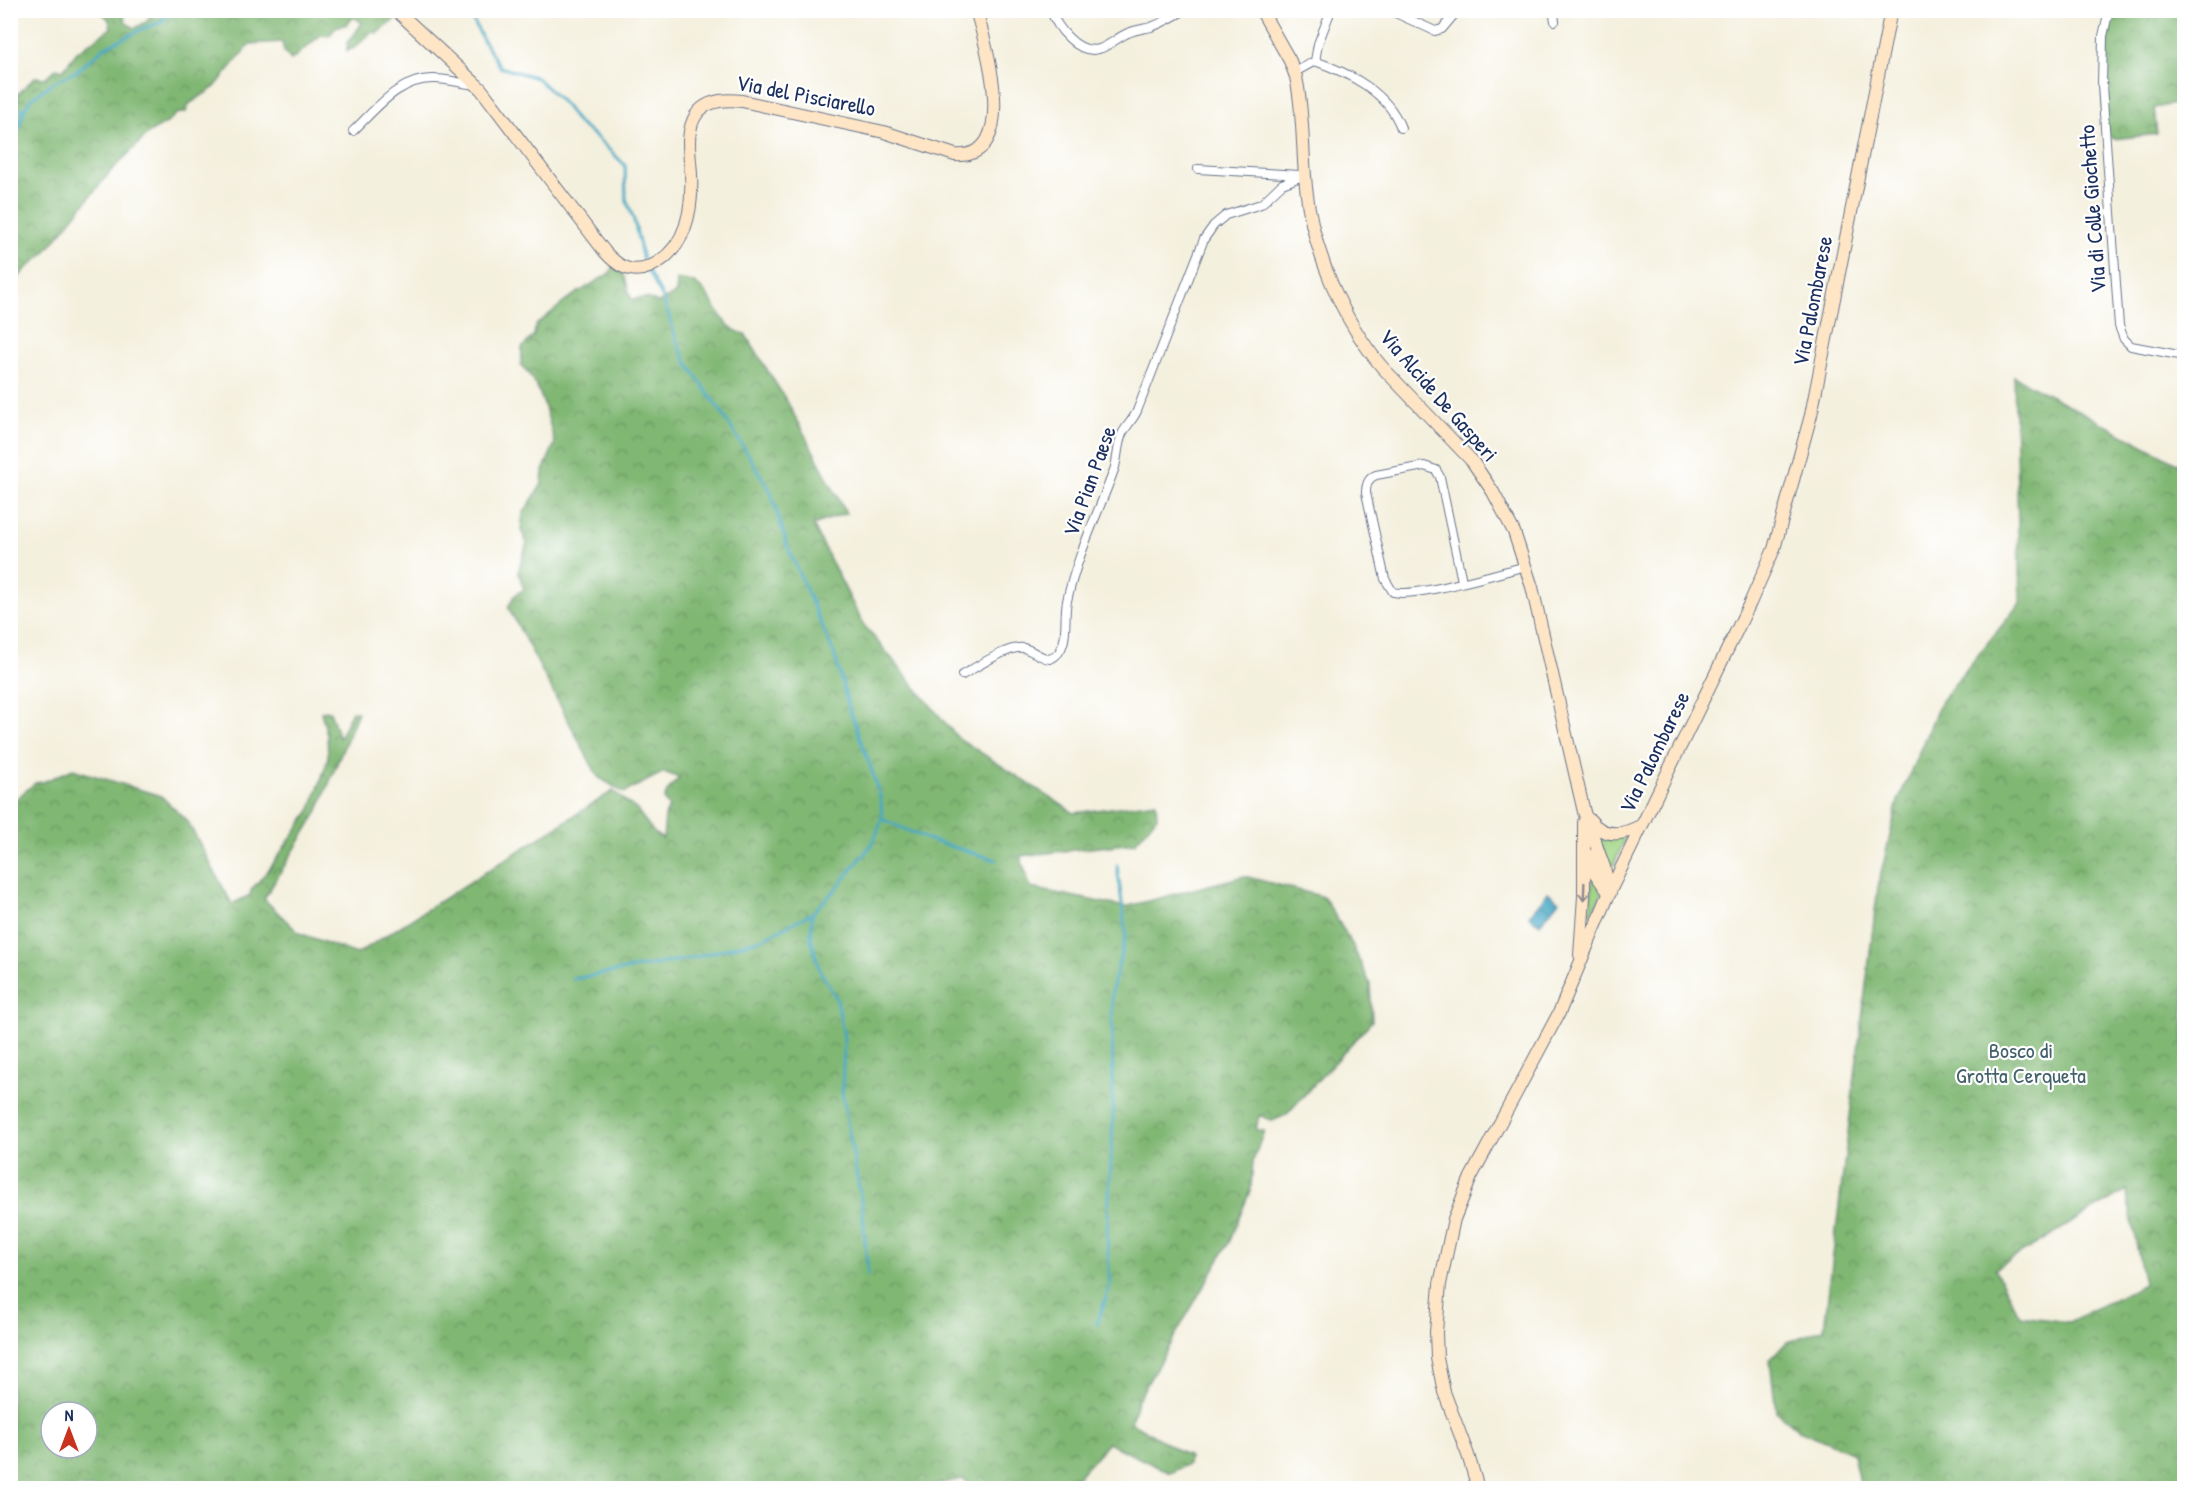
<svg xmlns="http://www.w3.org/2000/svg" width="2195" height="1499" viewBox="0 0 2195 1499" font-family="'Patrick Hand',sans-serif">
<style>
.grass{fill:#a1d686;stroke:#5e8272;stroke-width:1.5}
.forest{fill:url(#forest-crowns);stroke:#4e7368;stroke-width:1.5;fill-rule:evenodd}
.water{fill:url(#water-waves);stroke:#306c91;stroke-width:1.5}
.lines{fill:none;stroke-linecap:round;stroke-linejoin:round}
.stream{stroke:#45a8c4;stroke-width:3}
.street-casing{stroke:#67738b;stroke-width:10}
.secondary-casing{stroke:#67738b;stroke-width:14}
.street{stroke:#fff;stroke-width:8}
.secondary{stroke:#fee5c5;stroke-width:12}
.oneway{stroke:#8c8a92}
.labels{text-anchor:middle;stroke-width:4.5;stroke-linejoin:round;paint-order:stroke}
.street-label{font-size:22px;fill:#1b2f5e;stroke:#fff}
.park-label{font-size:22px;fill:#43616a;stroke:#fff}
</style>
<defs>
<pattern id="forest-crowns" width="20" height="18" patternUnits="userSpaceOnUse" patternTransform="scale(1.5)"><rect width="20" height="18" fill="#80b773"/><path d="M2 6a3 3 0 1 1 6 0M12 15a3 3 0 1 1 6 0" fill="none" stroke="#689562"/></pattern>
<pattern id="water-waves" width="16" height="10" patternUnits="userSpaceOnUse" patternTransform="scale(1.5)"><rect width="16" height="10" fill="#45a8c4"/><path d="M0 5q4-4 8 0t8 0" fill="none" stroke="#3989a2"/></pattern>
</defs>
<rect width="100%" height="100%" fill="#fff"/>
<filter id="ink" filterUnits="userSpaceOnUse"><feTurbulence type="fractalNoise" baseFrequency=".0167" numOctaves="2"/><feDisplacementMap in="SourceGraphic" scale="12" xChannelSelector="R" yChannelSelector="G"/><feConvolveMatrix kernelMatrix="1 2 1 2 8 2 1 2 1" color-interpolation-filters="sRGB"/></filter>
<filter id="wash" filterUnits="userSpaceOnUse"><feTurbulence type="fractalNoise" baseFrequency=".008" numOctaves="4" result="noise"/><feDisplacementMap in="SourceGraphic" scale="24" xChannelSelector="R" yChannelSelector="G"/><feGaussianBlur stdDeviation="1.35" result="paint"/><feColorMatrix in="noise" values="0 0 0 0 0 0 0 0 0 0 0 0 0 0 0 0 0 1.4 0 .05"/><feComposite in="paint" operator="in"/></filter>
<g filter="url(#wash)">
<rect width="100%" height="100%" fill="#f4f0de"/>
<path class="grass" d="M1598 833 1626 837 1610 873Z
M1593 874 1604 887 1592 914 1590 913Z"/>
<path class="forest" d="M167 10H387L396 19 377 33 372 32 354 48 347 51V42L354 35 362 23 354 17 346 25 337 26 329 36 321 35 291 60 284 52 282 42 250 44 215 87 189 104 186 112 176 114 167 123 149 133 110 172 42 256C27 266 13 280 11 298V101L35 77 45 78 57 68 63 70 77 52 111 28 109 20 100 11H117L123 14 126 23 135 28 148 21 149 16 160 18Z
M2108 11H2184V102L2154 108 2157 134 2114 139 2105 133 2102 116Z
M615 263 625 277 631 299 647 298 658 303 676 293 677 280C683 280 691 281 696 284 717 298 718 328 745 334L788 403 846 513 813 525 863 624 957 737 1074 813 1156 802 1157 817 1135 843 1020 856 1031 888 1125 907 1244 876 1324 897 1352 944 1370 984 1372 1021 1286 1115 1272 1121 1259 1115 1256 1130 1264 1131 1253 1161 1251 1188 1230 1241 1137 1401 1131 1422 1189 1457 1188 1464 1170 1473 1108 1443 1068 1488H977L963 1479 918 1488H11V803L35 783 43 782 73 769 161 796 188 822 232 904 250 895 251 890 270 868 311 809 328 759 327 735 321 712 330 711 339 738 352 711 358 712 317 813 264 899 299 933 357 954 613 791 637 810 655 834 663 839 665 816 669 807 664 799 668 790 679 778 664 772 624 793 598 777 508 607 515 595 524 589 518 572 527 543 521 530 523 514 542 484 543 471 555 443C547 416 542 385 521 365L522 348 534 335 536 325 572 296 610 273ZM51 1412H87V1448H51Z
M2014 376 2184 467V1488H1860L1853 1453 1799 1430 1776 1411 1770 1360 1787 1342 1824 1329 1878 887 1898 801 1941 701 2020 603ZM2126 1190 2144 1284 2069 1322 2020 1316 1995 1269Z"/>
<path class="water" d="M1548 892 1559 901 1540 924 1529 916Z"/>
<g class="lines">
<path class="stream" d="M468 10 483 40 500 67 537 78 565 105 578 123 596 137 625 165 626 199 634 220 644 265
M10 107 24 110
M10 141 18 130 25 108 32 98 54 82 77 71 105 47 144 28 162 22 172 10
M882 819 927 839 996 860
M812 913 811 939 820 971 837 999 844 1039 842 1092 862 1206 868 1275
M573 979 692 958 762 939 812 913 837 888 873 843 882 819 881 800 872 771 848 705 835 656 788 548 770 490 724 416 687 363 676 339 663 298 648 271
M1097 1324 1110 1286 1107 1235 1113 1121 1112 990 1126 934 1117 865"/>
</g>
</g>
<g filter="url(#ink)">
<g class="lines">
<g class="street-casing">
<path id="street" d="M1051 10C1056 27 1078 55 1099 49 1109 46 1118 37 1128 33 1135 30 1143 29 1151 27 1163 23 1174 16 1185 10
M1389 10 1435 31 1442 29 1458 10
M1553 10 1555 21
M2109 10 2103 36 2102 85 2119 326 2124 339 2131 346 2184 356
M1315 61 1318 44 1331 10
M1295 72 1315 61C1349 73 1388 92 1401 128
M353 131C376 109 400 77 435 79 449 79 463 84 477 85
M1198 169 1299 175
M1462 581 1440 477 1436 470 1424 466 1376 475C1368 478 1366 484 1366 493L1385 579 1393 592C1415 598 1499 573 1526 566
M962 675C975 668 1009 645 1023 648 1033 650 1040 658 1050 659 1071 651 1063 619 1067 601 1077 555 1098 514 1114 470 1118 459 1117 446 1122 434 1126 426 1133 420 1137 411L1204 239 1214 225 1226 215 1261 204 1282 184 1305 175"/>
</g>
<g class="secondary-casing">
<path id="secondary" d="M396 10 481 89 605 252C617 265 630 275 649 267 686 251 693 210 691 174 690 155 685 132 696 115 706 100 725 99 742 101L884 132 955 155C1021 160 986 44 976 10
M1261 10 1290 61 1296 77C1304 113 1302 151 1306 187 1312 249 1342 320 1382 367L1472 461 1493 492 1514 532 1532 587 1584 812 1604 867 1610 893
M1590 820C1604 839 1624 835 1642 825
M1588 855 1595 873 1607 890
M1580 955 1584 896V822
M1478 1488 1468 1455 1444 1392 1437 1358 1436 1332 1440 1284 1454 1219 1471 1177 1559 1013 1612 887 1750 603 1774 549 1811 415 1891 10"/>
</g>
<use href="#street" class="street"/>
<use href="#secondary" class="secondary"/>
</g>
<defs><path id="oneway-shaft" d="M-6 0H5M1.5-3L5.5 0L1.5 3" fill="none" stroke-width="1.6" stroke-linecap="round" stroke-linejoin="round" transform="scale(1.5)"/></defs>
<use class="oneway" href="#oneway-shaft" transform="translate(1584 892) rotate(92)"/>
</g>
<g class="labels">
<g class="street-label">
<text transform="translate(806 95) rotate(11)" y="8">Via del Pisciarello</text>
<text transform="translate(2092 209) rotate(-94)" y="8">Via di Colle Giochetto</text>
<text transform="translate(1812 301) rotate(-79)" y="8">Via Palombarese</text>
<text transform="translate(1439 395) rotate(49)" y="8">Via Alcide De Gasperi</text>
<text transform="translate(1089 481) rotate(-70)" y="8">Via Pian Paese</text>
<text transform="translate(1654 752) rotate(-64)" y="8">Via Palombarese</text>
</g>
<g class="park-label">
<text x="2021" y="1058">Bosco di<tspan x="2021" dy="25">Grotta Cerqueta</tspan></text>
</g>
</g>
<rect width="2195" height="1499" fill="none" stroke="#fff" stroke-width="36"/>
<g transform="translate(69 1430)"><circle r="28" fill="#ffffff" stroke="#a4acbf" stroke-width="1.5"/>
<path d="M0-4.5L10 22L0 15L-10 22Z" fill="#c8321e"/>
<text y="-9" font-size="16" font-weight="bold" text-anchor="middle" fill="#1b2f5e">N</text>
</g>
</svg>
